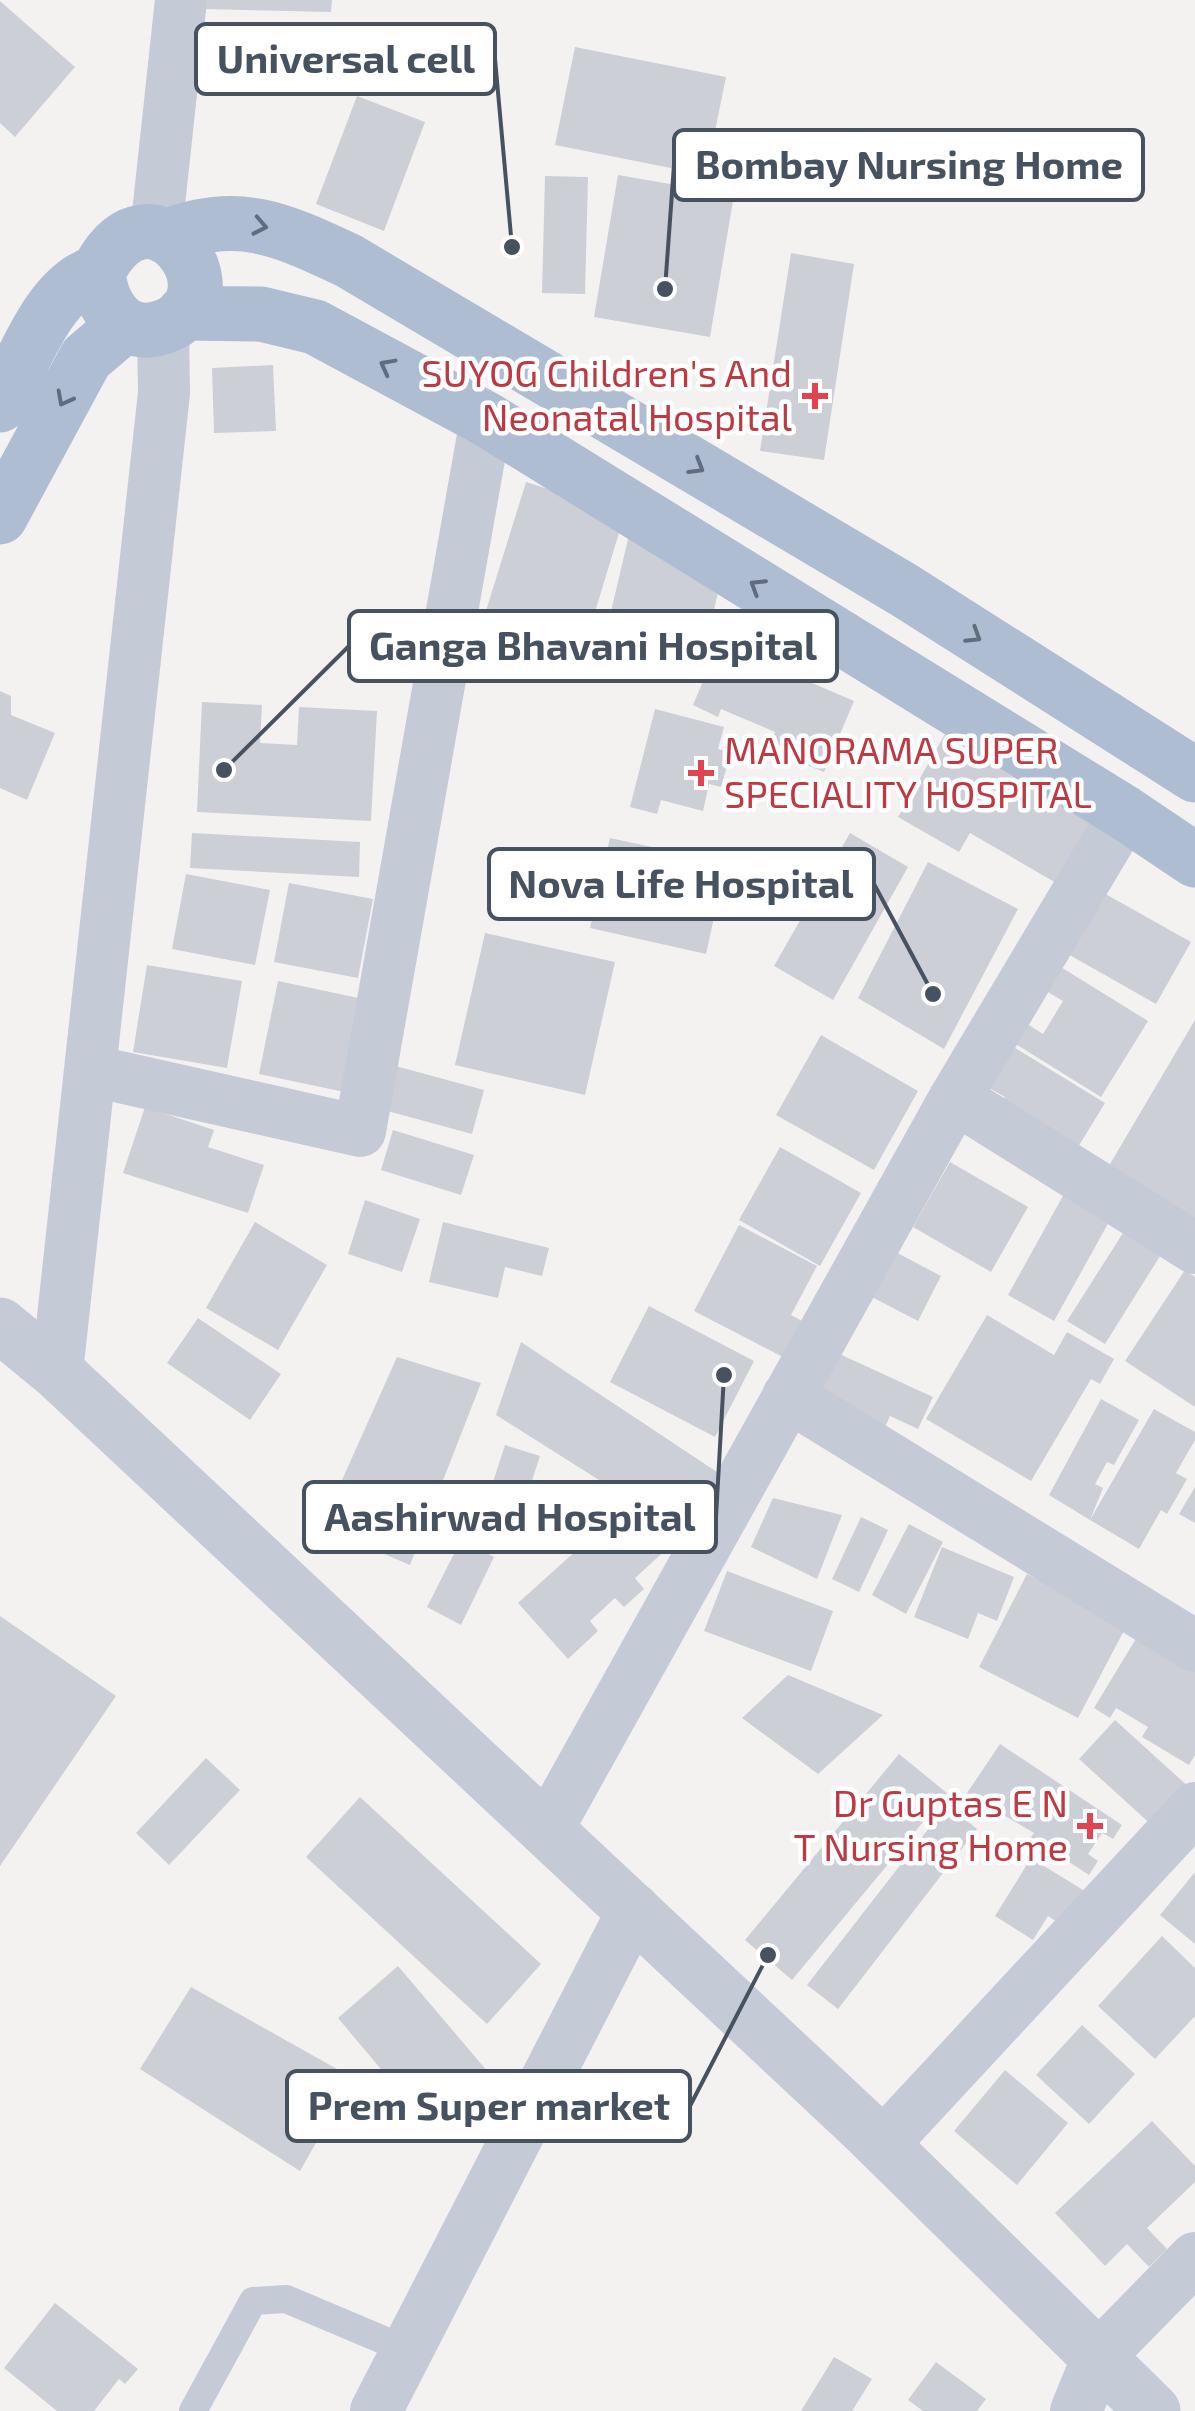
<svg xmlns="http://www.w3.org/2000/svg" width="1195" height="2411" viewBox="0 0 1195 2411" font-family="'Exo 2',sans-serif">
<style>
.building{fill:#cdcfd7}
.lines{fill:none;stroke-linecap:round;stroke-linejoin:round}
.service{stroke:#c4cbd7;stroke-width:28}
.minor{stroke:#c4cbd7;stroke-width:52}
.tertiary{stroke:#c4cbd7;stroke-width:55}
.primary{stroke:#aebdd2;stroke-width:55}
.oneway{stroke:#616d7d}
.health-dot{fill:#e0444e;stroke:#fff;stroke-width:4}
.labels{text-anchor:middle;stroke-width:9;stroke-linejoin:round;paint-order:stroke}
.health-label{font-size:38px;fill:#be3a42;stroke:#fff;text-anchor:end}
.leader{fill:none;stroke:#475261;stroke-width:4}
.callout-dot{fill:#475261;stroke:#fff;stroke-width:4}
.callout{fill:#fff;stroke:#475261;stroke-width:4}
.callout-label{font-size:40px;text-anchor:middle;font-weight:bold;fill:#475261}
</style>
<rect width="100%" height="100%" fill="#f4f1f1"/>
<path class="building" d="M204 0H332L331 12 203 9Z
M0 1 75 67 15 137 0 123Z
M575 47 726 77 706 175 555 145Z
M357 96 425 122 384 231 316 204Z
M618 175 734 195 710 337 594 317Z
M545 176 588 177 585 294 542 293Z
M791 253 854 264 824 460 760 451Z
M273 365 276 431 214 433 212 368Z
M526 482 625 513 585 645 485 614Z
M628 539 653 545 719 588 701 666 636 651 634 661 601 654Z
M719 643 854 701 824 772 768 749 775 732 721 709 718 717 693 705Z
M0 691 11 696V715L55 733 27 800 0 788Z
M202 702 262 705 260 743 297 745 299 707 377 711 371 821 197 812Z
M655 709 724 727 718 749 731 752 721 787 709 784 703 811 661 800 657 814 630 807Z
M945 734 1094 819 1058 884 970 833 959 852 898 817Z
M192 833 360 842 359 877 190 868Z
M850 833 908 867 833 1000 774 966Z
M610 838 726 863 706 954 590 928Z
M928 862 1018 909 944 1049 858 998Z
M186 874 270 890 255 965 172 949Z
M289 883 373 899 358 978 274 962Z
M1093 887 1191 942 1156 1004 1059 949Z
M485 933 615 962 585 1095 455 1065Z
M1056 964 1148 1021 1101 1097 1009 1040 1021 1020 1043 1034 1063 1001 1041 988Z
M147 965 242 981 227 1068 133 1052Z
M278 981 368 1000 349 1093 259 1074Z
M1195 1020V1238L1100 1181Z
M821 1035 918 1091 874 1170 776 1115Z
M1007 1043 1105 1103 1072 1157 1002 1102 1005 1097 982 1084Z
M392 1065 484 1090 472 1134 380 1109Z
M145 1107 214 1130 208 1147 264 1165 248 1213 123 1173Z
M393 1130 474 1155 461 1195 381 1170Z
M780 1147 861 1193 820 1266 739 1220Z
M950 1162 1028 1207 991 1272 913 1227Z
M1064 1194 1110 1220 1054 1321 1008 1295Z
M365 1200 420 1219 402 1272 348 1254Z
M255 1222 327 1265 278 1350 206 1308Z
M443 1222 549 1248 542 1276 505 1267 498 1298 429 1282Z
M739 1225 817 1266 791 1315 802 1321 783 1357 694 1311Z
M1128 1225 1165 1248 1105 1344 1067 1321Z
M888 1248 941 1276 918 1321 866 1294Z
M1185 1270 1195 1277V1407L1125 1361Z
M649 1306 754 1361 715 1437 610 1382Z
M987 1315 1054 1355 1067 1332 1114 1359 1100 1384 1091 1379 1031 1481 926 1419Z
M198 1318 281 1374 250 1420 167 1363Z
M521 1342 720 1474 675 1528 496 1415Z
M833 1351 933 1397 918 1429 890 1416 883 1432 812 1398Z
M397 1357 481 1383 410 1565 321 1527Z
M1101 1399 1139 1420 1114 1465 1107 1462 1095 1484 1103 1488 1090 1520 1049 1495Z
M1154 1409 1195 1432V1440L1176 1473 1187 1479 1167 1514 1161 1510 1139 1549 1090 1520Z
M505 1445 540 1456 512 1542 477 1531Z
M1195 1487V1523L1179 1514Z
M773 1498 842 1515 817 1579 751 1547Z
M629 1503 669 1547 635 1578 644 1589 624 1607 615 1598 590 1621 598 1631 568 1659 518 1603Z
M861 1517 888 1530 859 1592 832 1579Z
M909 1524 943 1542 906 1614 872 1595Z
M474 1536 490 1544 485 1552 494 1557 461 1625 427 1607 461 1540 470 1545Z
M942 1547 1014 1577 997 1621 978 1613 968 1639 914 1617Z
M727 1571 833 1611 811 1671 704 1631Z
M1027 1574 1127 1625 1078 1718 979 1667Z
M0 1616 116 1696 0 1866Z
M1143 1627 1195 1658V1755L1189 1765 1142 1737 1148 1727 1116 1708 1110 1718 1094 1708Z
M788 1675 883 1715 818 1774 742 1718Z
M1115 1720 1191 1789 1155 1828 1079 1759Z
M1000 1744 1122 1825 1113 1839 1102 1833 1088 1854 1098 1861 1089 1875 1031 1837 1034 1833 967 1793Z
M899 1754 947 1793 792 1980 745 1940Z
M206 1758 240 1790 169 1865 136 1833Z
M360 1797 541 1964 487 2024 306 1857Z
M947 1805 977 1829 838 2009 807 1985Z
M1031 1858 1088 1893 1066 1928 1048 1916 1033 1940 995 1916Z
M1195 1872V1944L1160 1915Z
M1162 1936 1195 1968V2016L1155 2059 1098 2006Z
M398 1966 488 2072 427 2124 338 2018Z
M191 1987 353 2078 300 2171 140 2069Z
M1082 2025 1135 2074 1089 2124 1036 2075Z
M1005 2070 1068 2123 1017 2185 954 2131Z
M1152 2121 1195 2166V2182L1147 2228 1167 2249 1149 2267 1127 2244 1105 2266 1055 2213Z
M55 2303 138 2369 125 2384 119 2379 94 2411H57L4 2368Z
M834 2357 872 2379 852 2411H801Z
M936 2362 986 2399 977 2411H923L908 2400Z"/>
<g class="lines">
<path class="service" d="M193 2411 253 2301 286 2299 407 2350"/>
<path class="minor" d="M156 232 181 0
M93 1071 360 1131 486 419
M955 1098 1195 1248
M57 1372 164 393 163 327
M788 1396 1195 1646
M548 1828 955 1098 1125 813
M882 2145 1195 1808
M376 2411 634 1909
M1076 2411 1098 2357 1195 2258"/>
<path class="tertiary" d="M0 1325 57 1372 864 2127 1153 2411"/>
<path class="primary" d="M166 237C238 208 283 230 349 261L904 590 1195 775
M184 313 261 314 315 327 486 419 1125 813 1195 860
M0 405C24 362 48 287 98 272 151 166 245 299 163 327 122 341 101 306 98 272
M0 517 86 358 125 325"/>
</g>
<defs><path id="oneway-chevron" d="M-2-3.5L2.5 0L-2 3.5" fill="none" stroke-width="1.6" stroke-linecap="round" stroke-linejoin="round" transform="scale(2.5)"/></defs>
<g class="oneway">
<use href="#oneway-chevron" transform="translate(260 226) rotate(11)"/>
<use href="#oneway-chevron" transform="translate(387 366) rotate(-152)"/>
<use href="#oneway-chevron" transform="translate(64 399) rotate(118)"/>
<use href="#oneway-chevron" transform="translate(697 467) rotate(31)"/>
<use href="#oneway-chevron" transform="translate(757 586) rotate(-148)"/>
<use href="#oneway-chevron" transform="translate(974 636) rotate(32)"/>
</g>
<g class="health-dot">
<path d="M810 381h10v10h10v10h-10v10h-10v-10h-10v-10h10z"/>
<path d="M696 758h10v10h10v10h-10v10h-10v-10h-10v-10h10z"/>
<path d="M1085 1811h10v10h10v10h-10v10h-10v-10h-10v-10h10z"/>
</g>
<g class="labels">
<g class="health-label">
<text x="792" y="387">SUYOG Children's And<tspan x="792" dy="44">Neonatal Hospital</tspan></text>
<text x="724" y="764" text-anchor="start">MANORAMA SUPER<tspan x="724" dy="44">SPECIALITY HOSPITAL</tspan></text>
<text x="1068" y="1817">Dr Guptas E N<tspan x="1068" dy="44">T Nursing Home</tspan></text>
</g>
</g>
<path class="leader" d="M512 247L495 59M665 289L674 165M224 770L349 646M933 994L874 884M724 1375L716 1517M768 1955L690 2106"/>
<g class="callout-dot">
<circle cx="512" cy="247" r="10"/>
<circle cx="665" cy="289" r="10"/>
<circle cx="224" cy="770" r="10"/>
<circle cx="933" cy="994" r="10"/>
<circle cx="724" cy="1375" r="10"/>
<circle cx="768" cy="1955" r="10"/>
</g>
<g class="callout">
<rect x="196" y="24" width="299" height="70" rx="10"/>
<rect x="674" y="130" width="469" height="70" rx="10"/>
<rect x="349" y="611" width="488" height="70" rx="10"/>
<rect x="489" y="849" width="385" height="70" rx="10"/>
<rect x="304" y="1482" width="412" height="70" rx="10"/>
<rect x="287" y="2071" width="403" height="70" rx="10"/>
</g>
<g class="callout-label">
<text x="346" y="73">Universal cell</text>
<text x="909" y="179">Bombay Nursing Home</text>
<text x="593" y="660">Ganga Bhavani Hospital</text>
<text x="681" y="898">Nova Life Hospital</text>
<text x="510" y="1531">Aashirwad Hospital</text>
<text x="489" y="2120">Prem Super market</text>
</g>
</svg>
